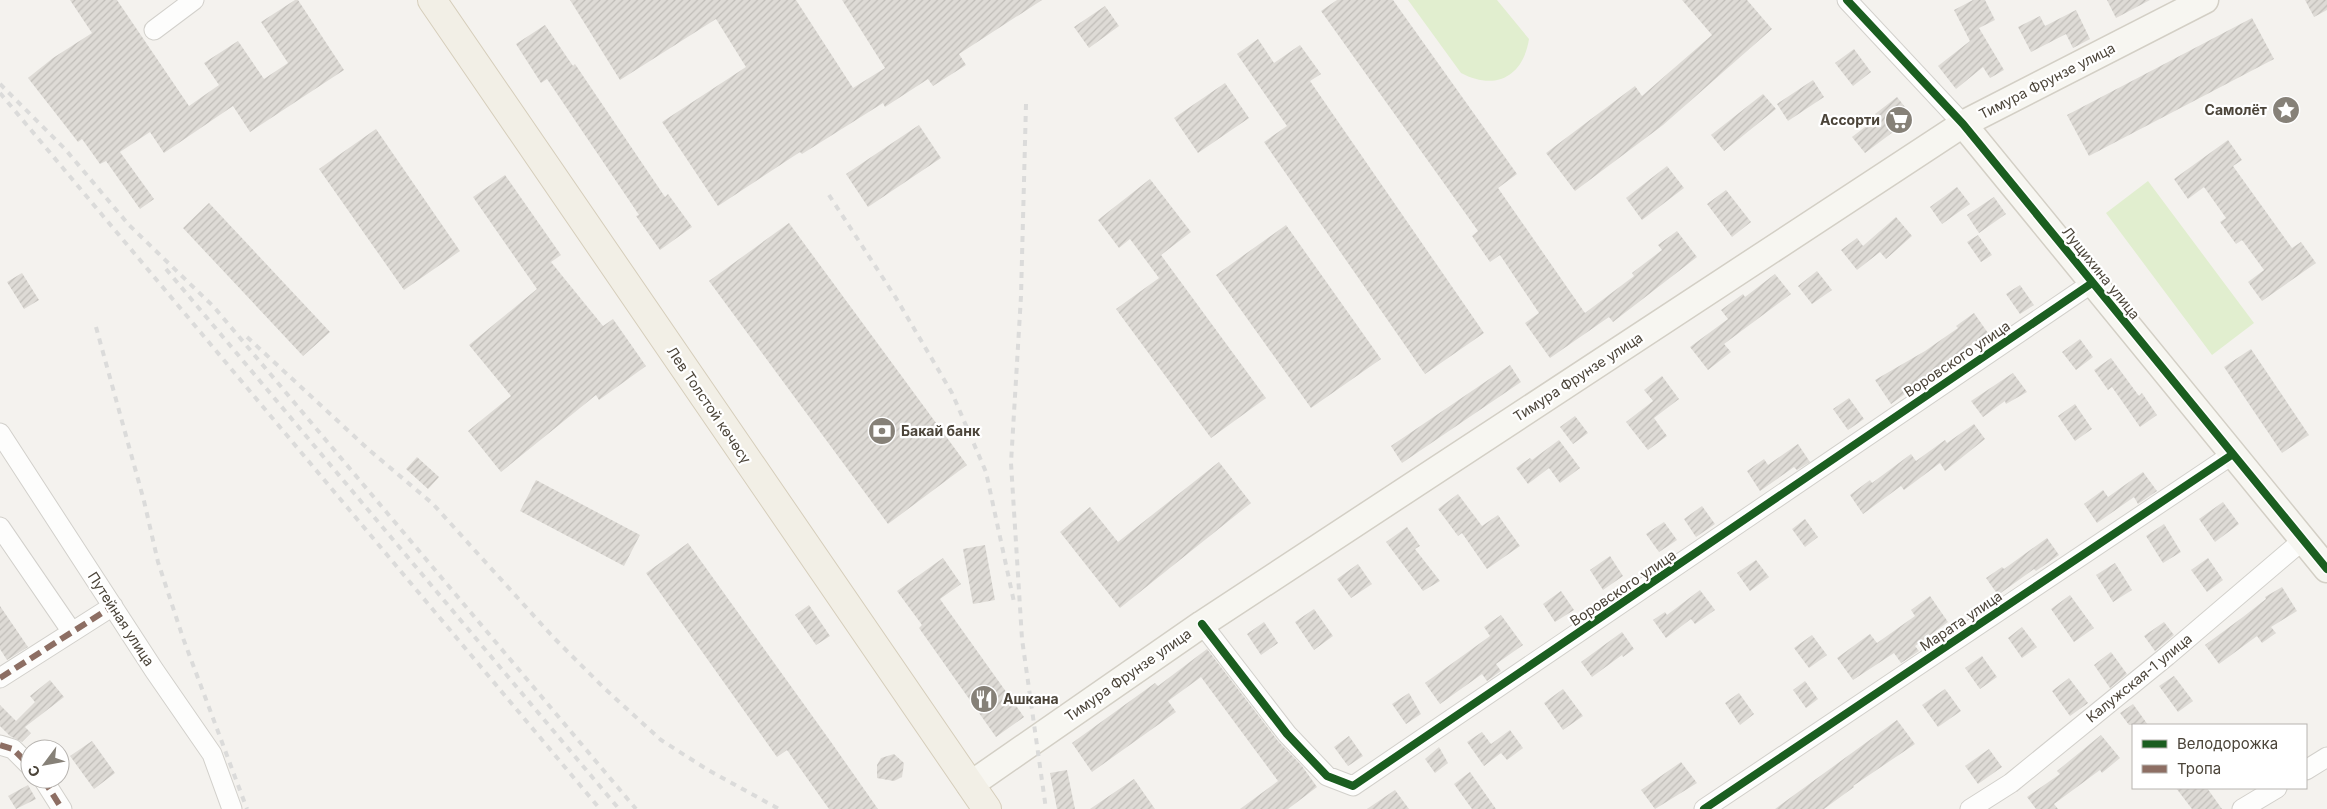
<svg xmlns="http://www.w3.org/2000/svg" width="2327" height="809" viewBox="0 0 2327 809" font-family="Inter,sans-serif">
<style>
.pitch{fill:#e1eecf}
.building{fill:url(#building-hatch)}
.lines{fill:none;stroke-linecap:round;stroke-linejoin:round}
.street-casing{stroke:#d2d0cb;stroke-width:21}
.secondary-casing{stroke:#d3cfc5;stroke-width:29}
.primary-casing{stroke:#d6cebb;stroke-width:30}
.street{stroke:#fdfdfc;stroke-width:19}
.secondary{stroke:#f7f6f1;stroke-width:26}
.primary{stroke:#f2efe6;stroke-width:28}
.rail{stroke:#dbdbda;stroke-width:4;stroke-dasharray:6 6;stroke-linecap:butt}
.quiet{stroke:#8d6e63;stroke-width:6;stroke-dasharray:12 6;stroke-linecap:butt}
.cycleway-casing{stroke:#fff;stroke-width:11}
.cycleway{stroke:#1b5e20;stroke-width:8}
.labels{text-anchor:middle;stroke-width:4.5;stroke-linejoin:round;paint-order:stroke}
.street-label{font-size:14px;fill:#4b4439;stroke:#fff}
.poi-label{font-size:14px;font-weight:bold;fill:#4b4439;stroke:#fff;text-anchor:end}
</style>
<defs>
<pattern id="building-hatch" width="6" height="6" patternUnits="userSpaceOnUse" patternTransform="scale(1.25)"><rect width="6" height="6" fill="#dedbd6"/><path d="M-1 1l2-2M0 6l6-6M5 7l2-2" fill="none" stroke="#c0bdb8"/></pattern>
</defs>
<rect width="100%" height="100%" fill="#f4f2ee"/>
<path class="pitch" d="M1408 0H1497L1529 39C1523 77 1495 91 1461 73Z
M2148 181 2254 323 2212 355 2106 213Z"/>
<path class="building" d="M70 0H117L189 106 219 85 204 63 238 41 264 79 288 63 261 22 295 0H298L344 70 250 132 233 106 164 153 150 132 120 152 154 199 140 209 106 161 100 164 82 139 78 142 28 78 53 58 92 33Z
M570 0H796L853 88 885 68 842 0H1042L959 54 966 65 933 86 928 79 885 107 883 103 802 154 800 152 718 206 662 122 746 67 716 19 620 80Z
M1337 0H1393L1517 174 1498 188 1585 313 1634 276 1632 273 1662 250 1658 245 1677 231 1697 257 1613 322 1609 317 1550 358 1525 323 1539 313 1500 255 1490 262 1472 236 1478 231 1321 11Z
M1682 0H1747L1772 29 1663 125 1575 191 1546 153 1635 86 1642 96 1712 35Z
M1973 0H1985L1995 20 1979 28 2004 70 1990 78 1983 67 1956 89 1938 66 1970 41 1954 10Z
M2107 0H2150L2116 18Z
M2305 0H2327V10L2314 17Z
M1105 6 1119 26 1089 48 1074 27Z
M2076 10 2090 39 2073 48 2066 34 2031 52 2018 27 2040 16 2045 26Z
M2252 18 2274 59 2089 156 2067 115Z
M545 25 573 66 575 64 665 197 668 194 692 227 660 250 636 216 639 215 547 79 541 83 516 44Z
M1258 39 1274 63 1300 45 1321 74 1310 81 1484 333 1425 374 1264 142 1287 126 1237 54Z
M1854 49 1871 72 1853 86 1835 63Z
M1813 80 1824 97 1788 121 1777 104Z
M1225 83 1249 118 1198 153 1174 118Z
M1763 94 1776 109 1724 151 1711 135Z
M1897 97 1913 117 1865 153 1852 137 1878 117 1875 114Z
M919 125 941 158 868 207 846 174Z
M376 129 460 251 404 290 319 169Z
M2228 140 2242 160 2233 166 2292 248 2301 242 2316 263 2262 301 2248 282 2264 270 2242 240 2236 244 2220 222 2226 218 2204 187 2188 199 2174 179Z
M1667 166 1684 188 1642 220 1626 198Z
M505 175 561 255 551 262 603 326 613 319 646 366 599 400 596 395 501 472 468 431 511 396 469 345 537 289 473 197Z
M1150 179 1191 232 1161 255 1266 398 1211 438 1116 309 1159 278 1130 239 1119 248 1098 220Z
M1957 187 1970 204 1942 224 1930 207Z
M1726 190 1751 222 1732 237 1707 204Z
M1994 197 2006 214 1979 233 1967 215Z
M209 203 330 332 303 356 183 228Z
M1896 217 1912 236 1886 259 1880 252 1857 270 1841 250 1857 238 1863 246Z
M789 223 967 465 888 524 709 281Z
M1286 225 1381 359 1311 408 1216 275Z
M1978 235 1992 255 1981 262 1967 242Z
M1817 271 1832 290 1812 304 1798 286Z
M22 273 39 300 24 309 7 282Z
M1775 274 1791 294 1724 344 1731 352 1708 370 1690 347 1728 319 1721 310 1743 294 1745 297Z
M2020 285 2034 305 2020 314 2006 294Z
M1974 313 1988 333 1937 368 1938 370 1891 404 1875 380 1925 351 1958 328 1956 326Z
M2080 339 2093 357 2076 370 2062 352Z
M2251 349 2309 435 2282 453 2224 367Z
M2111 358 2139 396 2142 393 2157 415 2140 427 2112 387 2108 390 2094 370Z
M1510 365 1521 382 1402 463 1391 446Z
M2013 373 2027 392 2006 404 2005 401 1983 417 1971 401Z
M1662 376 1679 399 1654 418 1667 436 1648 450 1626 422 1653 401 1644 390Z
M1849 398 1864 419 1848 430 1833 409Z
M2075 404 2092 429 2075 441 2058 416Z
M1575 416 1588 433 1573 444 1560 427Z
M1974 424 1985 439 1945 471 1940 463 1904 490 1901 486 1863 514 1850 495 1870 480 1872 483 1911 454 1916 461 1945 440 1947 443Z
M1559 440 1580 468 1560 483 1549 468 1528 484 1516 468 1530 458 1532 460Z
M1798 444 1810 462 1797 470 1794 467 1760 491 1747 471 1764 459 1768 465Z
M417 457 439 477 428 489 406 469Z
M1219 462 1251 503 1120 608 1060 532 1090 507 1118 542Z
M2143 472 2157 491 2138 504 2134 497 2097 523 2084 504 2103 490 2108 497Z
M536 480 640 535 624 566 520 511Z
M1458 494 1482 526 1498 515 1520 546 1487 569 1462 533 1458 536 1438 509Z
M2223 502 2239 524 2215 542 2199 519Z
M1702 506 1715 524 1696 537 1684 519Z
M1805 519 1818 537 1805 547 1792 529Z
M1664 522 1677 540 1659 552 1646 534Z
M2164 524 2181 552 2163 563 2146 536Z
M1407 527 1420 546 1415 549 1440 581 1423 591 1386 542Z
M2047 538 2059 555 2036 571 2034 569 1998 595 1986 578 2002 567 2004 569Z
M688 543 831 742 878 809H829L787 750 777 757 646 573Z
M985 545 995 600 973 604 963 549Z
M1610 556 1623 576 1603 590 1590 570Z
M943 558 961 584 940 599 1024 717 996 737 919 628 922 625 897 591Z
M2208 558 2223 580 2207 592 2191 570Z
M1756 560 1769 577 1750 591 1737 573Z
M2115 563 2132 590 2113 602 2096 575Z
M1358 564 1372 584 1351 598 1337 579Z
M2282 587 2297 611 2271 627 2276 633 2262 643 2257 636 2219 664 2205 645 2243 617 2266 599 2265 597Z
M1700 590 1715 610 1695 624 1691 619 1666 638 1653 620 1665 612 1667 615Z
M1561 591 1574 610 1555 622 1543 604Z
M2070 595 2094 628 2074 642 2051 609Z
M1930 596 1948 622 1915 646 1919 651 1901 663 1894 653 1853 680 1837 658 1870 634 1877 643 1915 616 1911 610Z
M809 605 830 636 816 645 795 615Z
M0 606 28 647 7 660 0 649Z
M1314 609 1333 636 1314 650 1295 622Z
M1501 615 1523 645 1496 664 1501 671 1487 681 1482 674 1440 704 1425 683 1490 636 1484 627Z
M1264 622 1278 643 1261 655 1247 634Z
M2164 622 2174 635 2155 651 2144 636Z
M2022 627 2037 647 2022 658 2008 638Z
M1622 632 1634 649 1623 657 1622 655 1592 677 1581 662Z
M1812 635 1827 655 1809 668 1794 648Z
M1207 649 1278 741 1302 766 1317 787 1288 809H1240L1278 781 1201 677 1168 701 1176 712 1092 772 1072 743 1155 683 1158 686Z
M2111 652 2127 674 2110 688 2094 665Z
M1982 656 1997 677 1980 689 1965 668Z
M2174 676 2193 701 2178 712 2159 686Z
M2069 678 2088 703 2070 716 2052 691Z
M50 680 64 697 25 727 31 733 22 742 10 736 0 726V705L16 721 35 702 30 696Z
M1805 681 1818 699 1806 708 1793 690Z
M1563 689 1583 716 1563 730 1544 703Z
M1945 689 1961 711 1938 727 1922 705Z
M1409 693 1421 714 1406 724 1392 704Z
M1739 693 1754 714 1740 725 1725 703Z
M2133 704 2148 725H2129L2120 713Z
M1897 720 1915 744 1853 786 1854 787 1824 809H1775Z
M1510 730 1523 748 1507 760 1501 753 1484 766 1467 742 1482 732 1491 744Z
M2101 735 2120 758 2102 773 2100 770 2054 804 2058 809H2036L2027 797 2060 774 2057 771Z
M1349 736 1363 756 1348 766 1334 747Z
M92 741 115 773 94 789 70 756Z
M1439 747 1448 763 1435 773 1425 759Z
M1989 749 2002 767 1978 784 1965 766Z
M894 754 904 763 902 777 894 781 877 778V765L881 758Z
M1681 762 1697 783 1655 809 1641 790Z
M1067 770 1075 809H1057L1050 773Z
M1470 772 1496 809H1472L1454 784Z
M1134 779 1155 809H1090Z
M28 785 36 799 16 809 8 796Z
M2176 788H2207L2222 809H2192Z
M1395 790 1409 809H1367Z"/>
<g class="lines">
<g class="street-casing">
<path id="street" d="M1847 0 1963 124
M154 30 194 0
M0 433 154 670 212 754 232 809
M0 527 72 632
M1202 624 1287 734 1327 776 1353 786 2092 283
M0 678 113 606
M0 745 13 749 30 766
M2306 770 2327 757
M43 779 62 809
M1704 809 2233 454
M1970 809 2011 783 2167 656 2303 540
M2242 809 2277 788"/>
</g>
<g class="secondary-casing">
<path id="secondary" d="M1963 124 2327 569
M970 785 1202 624 1963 124 2205 0"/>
</g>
<g class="primary-casing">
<path id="primary" d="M432 0 987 809"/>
</g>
<use href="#street" class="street"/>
<use href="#secondary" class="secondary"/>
<use href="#primary" class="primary"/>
<path class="rail" d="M0 84 65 149 129 225 214 307 636 809
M0 93 600 809
M1026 104 1021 296 1011 463 1022 639 1046 809
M829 195 896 298 952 393 986 472 1014 602
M166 269 619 809
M96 327 144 501 158 562 183 638 247 809
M247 337 368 449 433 504 553 637 604 688 661 740 708 770 779 809"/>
<path class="quiet" d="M0 678 113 606
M0 745 13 749 30 766
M43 779 62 809"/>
<g class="cycleway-casing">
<path id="cycleway" d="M1847 0 1963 124 2327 569
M1202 624 1287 734 1327 776 1353 786 2092 283
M1704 809 2233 454"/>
</g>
<use href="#cycleway" class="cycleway"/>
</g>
<defs>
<g id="sight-disc" transform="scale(1.4375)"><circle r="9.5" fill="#868178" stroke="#fff"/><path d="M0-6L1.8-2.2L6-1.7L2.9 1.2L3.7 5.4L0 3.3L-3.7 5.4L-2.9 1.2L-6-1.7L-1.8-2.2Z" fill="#fff"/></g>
<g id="supermarket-disc" transform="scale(1.4375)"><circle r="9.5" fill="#868178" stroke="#fff"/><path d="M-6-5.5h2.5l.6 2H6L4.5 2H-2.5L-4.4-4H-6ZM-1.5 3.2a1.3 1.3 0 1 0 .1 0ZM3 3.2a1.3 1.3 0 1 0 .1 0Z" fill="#fff"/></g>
<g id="bank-disc" transform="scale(1.4375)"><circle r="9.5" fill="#868178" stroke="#fff"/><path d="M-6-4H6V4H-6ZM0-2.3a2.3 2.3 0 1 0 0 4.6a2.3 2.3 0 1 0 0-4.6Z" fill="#fff"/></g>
<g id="restaurant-disc" transform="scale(1.4375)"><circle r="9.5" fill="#868178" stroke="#fff"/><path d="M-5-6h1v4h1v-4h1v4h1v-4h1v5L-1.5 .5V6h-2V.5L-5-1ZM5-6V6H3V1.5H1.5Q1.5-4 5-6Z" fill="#fff"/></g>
</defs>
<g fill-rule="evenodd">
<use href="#sight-disc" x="2286" y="110"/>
<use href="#supermarket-disc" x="1899" y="120"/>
<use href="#bank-disc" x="882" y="431"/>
<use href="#restaurant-disc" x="984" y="699"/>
</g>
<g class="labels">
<g class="street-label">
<text transform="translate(2047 81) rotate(-27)" y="5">Тимура Фрунзе улица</text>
<text transform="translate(2101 273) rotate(51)" y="5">Лущихина улица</text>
<text transform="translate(1957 359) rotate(-34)" y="5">Воровского улица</text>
<text transform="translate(1578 377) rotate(-33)" y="5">Тимура Фрунзе улица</text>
<text transform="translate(709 405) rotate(56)" y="5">Лев Толстой көчөсү</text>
<text transform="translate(1623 588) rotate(-34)" y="5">Воровского улица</text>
<text transform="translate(121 619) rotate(57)" y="5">Путейная улица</text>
<text transform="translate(1961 621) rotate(-34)" y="5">Марата улица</text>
<text transform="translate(1128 675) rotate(-35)" y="5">Тимура Фрунзе улица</text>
<text transform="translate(2139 678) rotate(-39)" y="5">Калужская-1 улица</text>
</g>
<g class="poi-label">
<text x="2267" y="115">Самолёт</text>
<text x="1880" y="125">Ассорти</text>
<text x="901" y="436" text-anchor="start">Бакай банк</text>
<text x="1003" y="704" text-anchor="start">Ашкана</text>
</g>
</g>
<rect x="2132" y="724" width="175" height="65" fill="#ffffff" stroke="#b7b4b0"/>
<rect x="2142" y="740" width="25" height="8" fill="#1b5e20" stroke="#b7b4b0"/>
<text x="2177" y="749" font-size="15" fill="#4b4439">Велодорожка</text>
<rect x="2142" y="765" width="25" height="8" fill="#8d6e63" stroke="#b7b4b0"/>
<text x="2177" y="774" font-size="15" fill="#4b4439">Тропа</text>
<g transform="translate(45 764) rotate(238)"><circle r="24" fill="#ffffff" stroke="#b7b4b0"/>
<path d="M0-4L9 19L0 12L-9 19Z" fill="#868178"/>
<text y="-8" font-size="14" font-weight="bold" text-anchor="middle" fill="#4b4439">С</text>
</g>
</svg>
